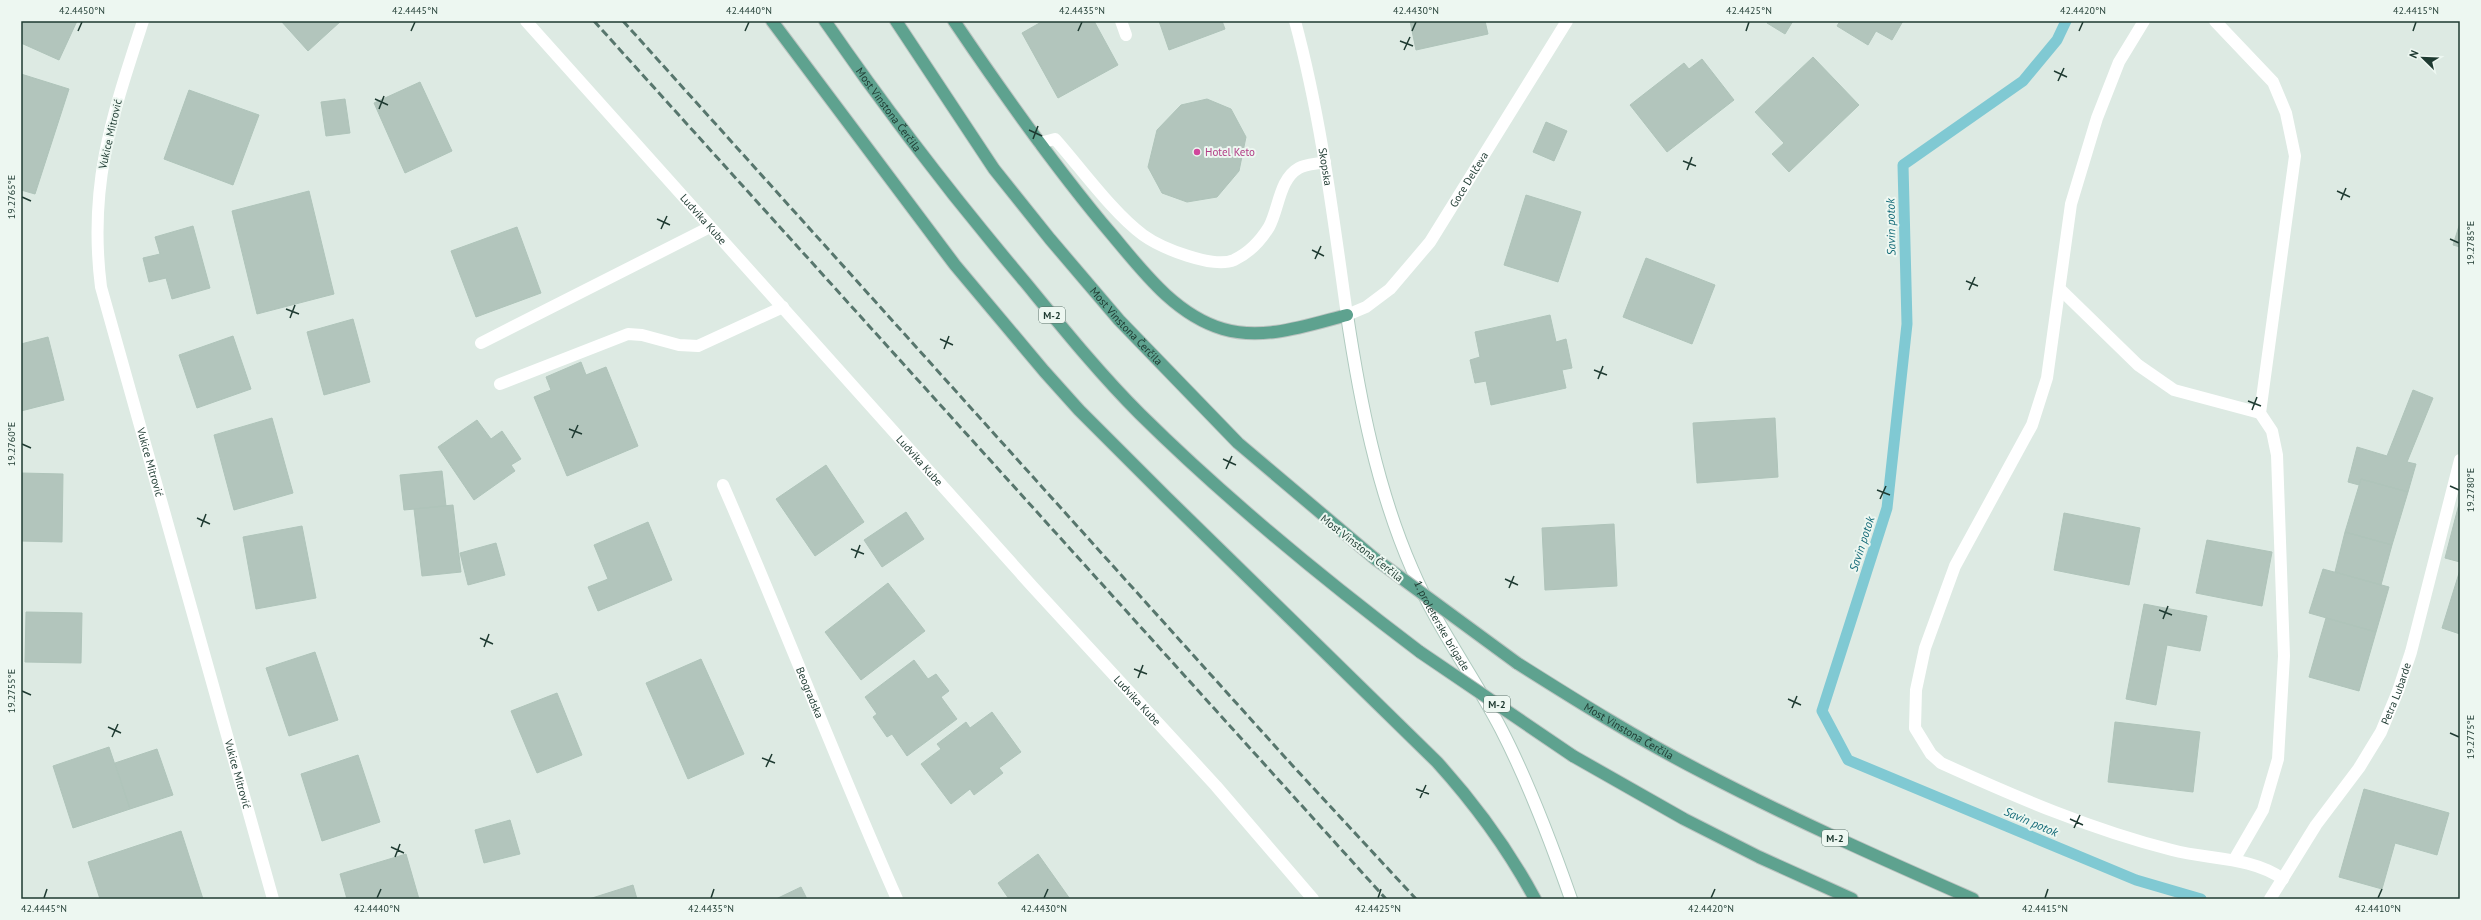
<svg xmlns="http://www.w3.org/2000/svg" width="2481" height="920" viewBox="0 0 2481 920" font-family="'PT Sans',sans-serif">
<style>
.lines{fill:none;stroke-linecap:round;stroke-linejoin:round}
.stream{stroke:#80c9d3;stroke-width:11}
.building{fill:#b2c5bc;stroke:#afc4ba}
.secondary-casing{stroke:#afcabf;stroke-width:14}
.primary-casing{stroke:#bcc4c1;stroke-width:14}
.service{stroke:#fff;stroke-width:12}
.minor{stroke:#fff;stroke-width:12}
.tertiary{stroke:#fff;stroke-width:12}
.secondary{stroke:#fff;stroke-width:12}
.primary{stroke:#5ea28f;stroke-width:12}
.rail{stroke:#57766d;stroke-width:3;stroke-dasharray:8 4;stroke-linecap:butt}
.primary-bridge-casing{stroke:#bcc4c1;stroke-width:14;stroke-linecap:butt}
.primary-bridge{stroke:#5ea28f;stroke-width:12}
.ticks{fill:none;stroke:#1e3a31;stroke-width:1.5}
.hotel-dot{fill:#d1479c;stroke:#edf7f1;stroke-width:1.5}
.labels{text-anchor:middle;stroke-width:4;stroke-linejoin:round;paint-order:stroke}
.shield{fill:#edf7f1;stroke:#5c736b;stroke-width:1}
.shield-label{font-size:10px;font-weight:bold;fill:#1e3a31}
.street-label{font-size:11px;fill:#1e3a31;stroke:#edf7f1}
.hotel-label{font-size:11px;fill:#b23c85;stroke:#edf7f1;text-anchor:start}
.water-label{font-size:12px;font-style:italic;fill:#156b78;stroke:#edf7f1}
.neatline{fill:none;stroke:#1e3a31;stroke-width:1.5}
.ticks-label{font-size:10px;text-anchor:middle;fill:#1e3a31}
</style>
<rect width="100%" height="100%" fill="#ddeae3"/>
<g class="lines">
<path class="stream" d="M2066 21 2057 40 2023 81 1903 165 1907 324 1887 508 1822 711 1848 760 2136 880 2201 899"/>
</g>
<path class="building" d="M21 21H77L59 60 21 43Z
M281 21H341L308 51Z
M1043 21H1094L1118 65 1058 98 1022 33Z
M1159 21H1222L1225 29 1169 50Z
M1410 21H1485L1488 34 1416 50Z
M1768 21H1793L1785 34 1767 23Z
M1840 21H1903L1892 40 1876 31 1868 45 1837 26Z
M1813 57 1859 105 1789 172 1772 154 1784 143 1755 112Z
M1702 59 1734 100 1667 152 1630 105 1684 63 1689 69Z
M21 74 69 89 35 194 21 190Z
M420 82 452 151 405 173 374 103Z
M189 90 259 115 233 185 164 159Z
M345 99 350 133 326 136 321 102Z
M1207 99 1231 109 1246 137 1239 171 1217 197 1187 202 1162 193 1148 167 1157 130 1181 105Z
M1546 122 1567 131 1554 161 1533 152Z
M309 191 334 294 257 314 232 211Z
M1526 195 1581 212 1558 282 1504 265Z
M2460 223V247L2453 245Z
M193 226 210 288 172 299 166 278 149 282 143 258 160 254 155 237Z
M517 227 541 293 476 317 451 251Z
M1646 258 1715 285 1692 344 1623 317Z
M1550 315 1556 342 1566 339 1572 368 1562 370 1566 388 1491 405 1486 381 1475 383 1470 360 1480 357 1475 332Z
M353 319 370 382 324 395 307 332Z
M233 336 251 389 197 408 179 355Z
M48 337 64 400 21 411V344Z
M581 362 586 375 606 367 638 446 567 476 534 397 551 390 546 377Z
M2413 390 2433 398 2407 462 2416 464 2408 492 2361 479 2359 485 2348 482 2357 447 2387 456Z
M272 418 293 493 234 510 214 435Z
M1775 418 1778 477 1697 483 1693 423Z
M477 420 491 439 502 431 521 459 511 465 515 471 474 500 438 447Z
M826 465 864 522 815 556 776 499Z
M442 471 446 506 404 510 400 475Z
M21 473 63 474 62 542 21 541Z
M2361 479 2408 492 2392 545 2345 532Z
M2460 500V562L2445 558Z
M453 505 461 572 422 576 414 509Z
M906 512 924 539 882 567 864 540Z
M2064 513 2140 528 2129 585 2054 570Z
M648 522 672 580 598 611 588 587 608 579 594 545Z
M1614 524 1617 586 1545 590 1542 528Z
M302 526 316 598 256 609 243 537Z
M2345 532 2392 545 2381 585 2335 572Z
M2207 540 2272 552 2262 606 2196 593Z
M496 543 505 575 468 585 460 553Z
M2323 569 2389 587 2376 632 2309 613Z
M2460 570V634L2442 628Z
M888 583 925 631 861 680 825 632Z
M2144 604 2207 616 2200 651 2167 645 2156 705 2126 699Z
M26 612 82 613 81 663 25 662Z
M2326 618 2376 632 2359 691 2309 677Z
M315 652 338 720 289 736 266 668Z
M701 659 744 754 688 779 646 683Z
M914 660 928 679 936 674 949 691 941 697 957 719 907 756 892 734 887 737 873 717 877 714 865 697Z
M557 693 582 755 537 773 511 711Z
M992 712 1021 752 999 768 1003 773 974 795 970 789 951 804 921 764 941 749 937 744 966 722 970 728Z
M2115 722 2200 732 2193 792 2108 782Z
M109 747 130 809 73 828 53 766Z
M157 749 173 795 130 809 115 763Z
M358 755 380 822 322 841 301 774Z
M2364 789 2449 813 2437 855 2395 843 2382 889 2339 877Z
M510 820 520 854 484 863 475 830Z
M181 831 203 899H100L88 862Z
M406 854 419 899H347L340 874Z
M1038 854 1070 899H1009L998 883Z
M633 885 637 899H589Z
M801 887 807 899H776Z"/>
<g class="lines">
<g class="secondary-casing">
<g id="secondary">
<path id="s7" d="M1347 315C1360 401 1377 489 1412 569 1436 626 1473 675 1501 729 1529 783 1551 842 1571 899"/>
</g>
</g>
<g class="primary-casing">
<g id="primary">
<path d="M772 21 955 265 1044 371 1079 410 1166 497 1437 762C1475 804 1508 849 1535 899"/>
<path id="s8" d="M825 21C887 111 954 198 1025 282 1062 327 1099 373 1140 414 1228 501 1322 578 1420 652"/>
<path id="s9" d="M896 21 994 169 1050 239 1119 320 1238 443 1374 558"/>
<path d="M954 21C1004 95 1056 169 1114 237 1144 273 1176 315 1223 329 1264 341 1308 325 1347 315"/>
<path id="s10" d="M1517 663C1577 701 1638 739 1702 772 1790 818 1882 859 1973 899"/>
<path d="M1573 756 1684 819 1759 857 1852 899"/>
</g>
</g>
<path class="service" d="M1040 143 1055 139C1080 167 1113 213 1143 235 1161 248 1213 269 1234 260 1249 253 1261 240 1269 227 1279 209 1279 179 1299 168 1306 164 1317 164 1325 162"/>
<g class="minor">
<path id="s1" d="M143 21C112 116 88 185 101 287L273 899"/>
<path id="s2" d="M526 21 1032 586 1216 786 1313 899"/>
<path d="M1121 21 1126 35"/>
<path d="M2144 21 2119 62 2097 118 2071 204 2047 378 2032 425 1955 566 1925 648 1916 690 1915 728 1931 754 1941 763C2016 797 2092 830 2172 850 2209 860 2250 856 2283 879"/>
<path d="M2215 21 2273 82 2286 113 2295 156 2260 413 2272 431 2277 455 2284 656 2278 759 2263 810 2234 860"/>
<path d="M2060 289 2138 365 2174 390 2260 413"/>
<path id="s3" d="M1347 315 1366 307 1390 289 1430 242 1567 21"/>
<path d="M481 343 710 227"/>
<path d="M500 384 628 334 642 335 679 345 698 346 783 307"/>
<path id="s4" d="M723 485C783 622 836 762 897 899"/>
<path id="s5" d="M2270 899 2316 825 2359 768 2381 732 2398 691 2411 652 2460 460"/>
</g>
<path class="tertiary" id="s6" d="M1295 21C1321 117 1333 216 1347 315"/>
<use href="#secondary" class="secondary"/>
<use href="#primary" class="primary"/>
<path class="rail" d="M594 21 1386 899
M623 21 1292 765 1416 899"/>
<g class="primary-bridge-casing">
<path id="primary-bridge" d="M1374 558 1517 663
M1420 652 1573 756"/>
</g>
<use href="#primary-bridge" class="primary-bridge"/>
</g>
<path class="ticks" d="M78 31 82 22M411 31 415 22M745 31 749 22M1078 31 1082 22M1412 31 1416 22M1746 31 1749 22M2079 31 2083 22M2413 31 2416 22M1400 41 1413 46M1404 50 1410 37M2054 71 2067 77M2058 81 2064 68M375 99 388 105M379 109 384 96M1029 130 1042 136M1033 139 1038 126M1683 161 1696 166M1687 170 1692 157M2337 191 2350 197M22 197 31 201M2341 200 2346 188M657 219 670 225M661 229 667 216M2450 239 2459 243M1312 250 1324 256M1315 259 1321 246M1966 281 1978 286M1969 290 1975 277M286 309 299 314M290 318 295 305M940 339 953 345M944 349 949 336M1594 370 1607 375M1598 379 1603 366M2248 401 2261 406M2252 410 2257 397M569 429 582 434M572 438 578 425M22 444 31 448M1223 459 1236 465M1226 469 1232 456M2450 486 2459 490M1877 490 1890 495M1880 499 1886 486M197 518 210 524M201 527 206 514M851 549 864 554M855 558 860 545M1505 579 1518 585M1509 588 1514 576M2159 610 2172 615M2163 619 2168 606M480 638 493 644M484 647 489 634M1134 669 1147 674M1138 678 1143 665M22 691 31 695M1788 699 1801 705M1792 708 1797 696M108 727 121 733M2450 733 2459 737M112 737 118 724M762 758 775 763M766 767 772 754M1416 789 1429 794M1420 798 1426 785M2070 819 2083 825M2074 828 2080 815M391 847 404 853M395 857 400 844M44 898 47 889M377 898 381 889M711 898 714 889M1044 898 1048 889M1378 898 1381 889M1711 898 1715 889M2045 898 2048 889M2378 898 2382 889"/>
<circle class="hotel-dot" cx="1197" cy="152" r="4"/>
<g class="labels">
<g class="shield">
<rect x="1039" y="307" width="26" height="16" rx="3"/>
<rect x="1484" y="696" width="26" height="16" rx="3"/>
<rect x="1822" y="830" width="26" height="16" rx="3"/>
</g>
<g class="shield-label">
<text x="1052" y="319">M-2</text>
<text x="1497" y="708">M-2</text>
<text x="1835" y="842">M-2</text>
</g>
<g class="street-label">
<text dy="4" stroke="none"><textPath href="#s8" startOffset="109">Most Vinstona Čerčila</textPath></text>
<text transform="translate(110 134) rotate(-77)" y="4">Vukice Mitrović</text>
<text dy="4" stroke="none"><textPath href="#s6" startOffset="149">Skopska</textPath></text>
<text dy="4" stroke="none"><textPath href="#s3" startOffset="186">Goce Delčeva</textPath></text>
<text dy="4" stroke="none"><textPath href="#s2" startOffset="266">Ludvika Kube</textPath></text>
<text dy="4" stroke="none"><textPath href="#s9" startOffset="383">Most Vinstona Čerčila</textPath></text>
<text dy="4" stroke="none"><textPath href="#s2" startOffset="590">Ludvika Kube</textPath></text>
<text dy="4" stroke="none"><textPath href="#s1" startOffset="454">Vukice Mitrović</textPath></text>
<text transform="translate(1362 548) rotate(38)" y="4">Most Vinstona Čerčila</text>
<text dy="4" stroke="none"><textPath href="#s7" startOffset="327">1. proleterske brigade</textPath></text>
<text dy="4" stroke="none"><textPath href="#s4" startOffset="225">Beogradska</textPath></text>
<text dy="4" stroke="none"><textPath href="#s5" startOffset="242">Petra Lubarde</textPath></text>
<text dy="4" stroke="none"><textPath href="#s2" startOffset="914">Ludvika Kube</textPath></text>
<text dy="4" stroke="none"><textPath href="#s10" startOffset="131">Most Vinstona Čerčila</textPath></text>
<text dy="4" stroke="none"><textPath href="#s1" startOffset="778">Vukice Mitrović</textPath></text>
</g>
<g class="hotel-label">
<text x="1205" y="156">Hotel Keto</text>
</g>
<g class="water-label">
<text transform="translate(1891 227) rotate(-91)" y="4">Savin potok</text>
<text transform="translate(1862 544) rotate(-72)" y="4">Savin potok</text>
<text transform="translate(2031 822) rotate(23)" y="4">Savin potok</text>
</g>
</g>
<rect width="2481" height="920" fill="none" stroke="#edf7f1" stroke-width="44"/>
<g transform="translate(2423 58) rotate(293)" stroke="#edf7f1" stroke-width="3" paint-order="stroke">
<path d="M0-3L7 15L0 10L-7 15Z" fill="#1e3a31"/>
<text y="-6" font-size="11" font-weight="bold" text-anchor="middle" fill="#1e3a31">N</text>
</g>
<rect x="22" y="22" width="2437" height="876" class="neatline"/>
<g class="ticks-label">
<text x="82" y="14">42.4450°N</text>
<text x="415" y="14">42.4445°N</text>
<text x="749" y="14">42.4440°N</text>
<text x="1082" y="14">42.4435°N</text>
<text x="1416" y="14">42.4430°N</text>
<text x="1749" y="14">42.4425°N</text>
<text x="2083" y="14">42.4420°N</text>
<text x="2416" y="14">42.4415°N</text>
<text transform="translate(11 197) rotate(-90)" y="4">19.2765°E</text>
<text transform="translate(2470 243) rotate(-90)" y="4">19.2785°E</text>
<text transform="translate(11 444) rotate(-90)" y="4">19.2760°E</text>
<text transform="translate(2470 490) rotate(-90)" y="4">19.2780°E</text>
<text transform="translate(11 691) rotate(-90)" y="4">19.2755°E</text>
<text transform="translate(2470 737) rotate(-90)" y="4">19.2775°E</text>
<text x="44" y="912">42.4445°N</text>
<text x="377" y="912">42.4440°N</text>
<text x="711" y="912">42.4435°N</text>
<text x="1044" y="912">42.4430°N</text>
<text x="1378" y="912">42.4425°N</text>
<text x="1711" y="912">42.4420°N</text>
<text x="2045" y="912">42.4415°N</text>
<text x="2378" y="912">42.4410°N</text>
</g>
</svg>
